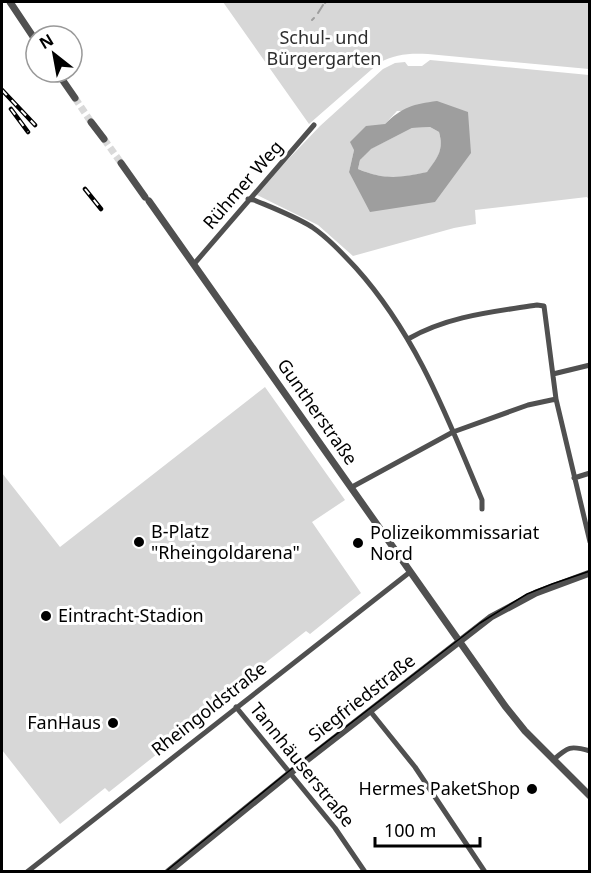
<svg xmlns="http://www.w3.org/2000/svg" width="591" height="873" viewBox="0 0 591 873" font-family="'Noto Sans',sans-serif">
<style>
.green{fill:#d7d7d7;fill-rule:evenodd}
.water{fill:#9e9e9e;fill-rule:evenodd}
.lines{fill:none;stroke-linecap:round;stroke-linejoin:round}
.stream{stroke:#9e9e9e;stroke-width:2}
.tertiary-tunnel{stroke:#d9d9d9;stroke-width:7;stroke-dasharray:7 3.5;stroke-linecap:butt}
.minor{stroke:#505050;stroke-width:5}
.tertiary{stroke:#505050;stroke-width:7}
.tram{stroke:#000;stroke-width:1.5}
.rail-casing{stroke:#000;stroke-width:4.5}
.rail{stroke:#fff;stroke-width:2;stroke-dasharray:7;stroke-linecap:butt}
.poi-dot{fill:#000;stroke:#fff;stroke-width:2}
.labels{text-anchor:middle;stroke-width:6;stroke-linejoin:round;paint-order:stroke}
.park-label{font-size:18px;fill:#2e2e2e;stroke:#fff}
.street-label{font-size:18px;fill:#000;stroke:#fff}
.poi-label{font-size:18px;fill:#000;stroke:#fff;text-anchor:start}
</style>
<rect width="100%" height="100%" fill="#fff"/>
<path class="green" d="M223 2H589V69L428 54C409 53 395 54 379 63L309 124Z
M430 60 589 75V200L587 197 475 210 476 224 454 228 353 256 318 225 255 194 320 126 383 69 395 63 405 62 408 66H422ZM397 111 468 112 434 202 349 172 354 150 385 124Z
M430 127 439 132C444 151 438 157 427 172 399 179 385 180 358 169L360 160 370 149 412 128Z
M265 387 345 500 312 522 361 593 310 634 306 631 168 739 171 743 109 792 105 788 60 824 2 750V473L60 547Z"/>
<path class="water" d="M437 101 468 112 471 153 435 202 370 212 349 172 354 150 350 142 366 126 385 124C402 107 414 104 437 101ZM430 127 439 132C444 150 438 157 427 172 400 178 384 180 358 169L360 160 371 149 412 128Z"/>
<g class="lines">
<path class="stream" d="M325 3 326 2
M318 13 323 5
M312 20 314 18"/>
<path class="tertiary-tunnel" d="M75 98 91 122
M104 139 121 163"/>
<path class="minor" d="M248 199 254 200C273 208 294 216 312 227 328 238 342 253 356 268 417 336 447 417 482 500V509
M194 264 314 125
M408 339C448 316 492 312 537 305L544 306 556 399 590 542
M553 374 590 365
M574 478 590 473
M352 487 453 432 528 405 556 399
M236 707 335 828 365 872
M370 711 415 767 485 872
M553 760C568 747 570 745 590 751
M27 872 410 572"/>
<path class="tertiary" d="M10 2 36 41
M57 72 75 98
M91 122 104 139
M121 163 145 197
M149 201 505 706 525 731 590 796
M168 872 290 773 491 617 536 593 590 573"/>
<path class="tram" d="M165 872 289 771 480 623 527 594 552 584 590 571"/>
<g class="rail-casing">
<path id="rail" d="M2 90 35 125
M11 109 28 132
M85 189 101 209"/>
</g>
<use href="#rail" class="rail"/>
</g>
<g class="poi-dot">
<circle cx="139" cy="542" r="6"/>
<circle cx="358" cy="543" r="6"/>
<circle cx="46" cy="616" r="6"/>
<circle cx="113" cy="723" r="6"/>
<circle cx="532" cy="789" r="6"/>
</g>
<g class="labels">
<g class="park-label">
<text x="324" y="44">Schul- und<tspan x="324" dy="21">Bürgergarten</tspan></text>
</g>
<g class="street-label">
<text transform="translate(243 185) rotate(-49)" y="6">Rühmer Weg</text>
<text transform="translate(317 412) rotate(55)" y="6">Guntherstraße</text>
<text transform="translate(362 698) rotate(-38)" y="6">Siegfriedstraße</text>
<text transform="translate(209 709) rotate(-38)" y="6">Rheingoldstraße</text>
<text transform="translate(302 765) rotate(51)" y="6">Tannhäuserstraße</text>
</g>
<g class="poi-label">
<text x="151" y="538">B-Platz<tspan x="151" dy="21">"Rheingoldarena"</tspan></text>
<text x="370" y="539">Polizeikommissariat<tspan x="370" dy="21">Nord</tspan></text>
<text x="58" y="622">Eintracht-Stadion</text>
<text x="101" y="729" text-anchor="end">FanHaus</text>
<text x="520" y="795" text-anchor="end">Hermes PaketShop</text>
</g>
</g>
<rect width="591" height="873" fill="none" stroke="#000000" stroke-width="6"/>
<g transform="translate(54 54) rotate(329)"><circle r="28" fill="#ffffff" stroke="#999999" stroke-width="1.5"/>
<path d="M0-4.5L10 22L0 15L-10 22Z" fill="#000000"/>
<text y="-9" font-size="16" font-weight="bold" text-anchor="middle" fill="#000000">N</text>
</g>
<path d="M375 837v9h105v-9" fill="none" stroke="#000000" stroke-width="3"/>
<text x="384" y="837" font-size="18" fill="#000000" stroke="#ffffff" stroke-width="4.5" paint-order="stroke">100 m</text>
</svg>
